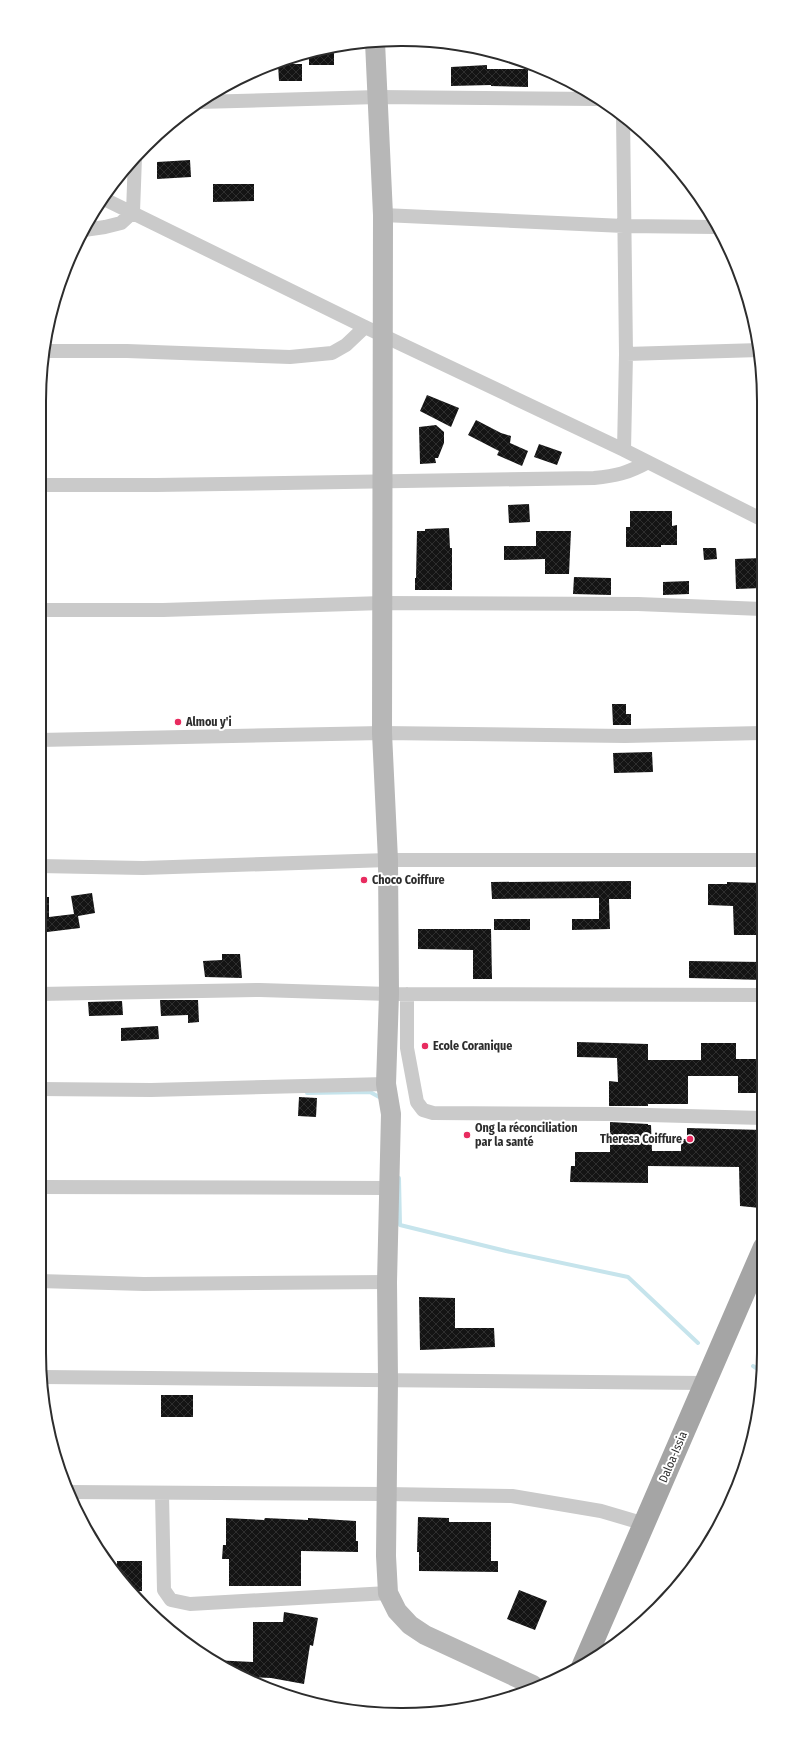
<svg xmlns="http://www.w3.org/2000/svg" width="803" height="1754" viewBox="0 0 803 1754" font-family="'Fira Sans Condensed',sans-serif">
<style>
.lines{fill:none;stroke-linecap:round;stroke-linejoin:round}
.stream{stroke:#c6e4ec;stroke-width:4}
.building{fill:url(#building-cross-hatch)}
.street{stroke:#cacaca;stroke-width:14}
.secondary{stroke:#b7b7b7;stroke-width:20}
.primary{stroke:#a5a5a5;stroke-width:22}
.poi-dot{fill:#e82b5f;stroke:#fff;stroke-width:1.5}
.labels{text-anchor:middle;stroke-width:4;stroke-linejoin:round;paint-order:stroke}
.poi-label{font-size:12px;font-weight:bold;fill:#2d2d2d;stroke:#fff;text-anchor:start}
.street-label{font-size:12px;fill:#2d2d2d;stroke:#fff}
.rim{fill:none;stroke:#2d2d2d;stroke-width:2}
</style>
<defs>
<pattern id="building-cross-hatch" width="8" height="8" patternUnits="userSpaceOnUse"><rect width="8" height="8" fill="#141414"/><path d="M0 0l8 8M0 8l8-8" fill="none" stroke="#2e2e2e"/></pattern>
</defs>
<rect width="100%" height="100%" fill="#fff"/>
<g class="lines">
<path class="stream" d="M307 1093 370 1092 381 1098
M399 1178 400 1225 506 1251 628 1277 698 1343
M753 1366 762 1372"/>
</g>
<path class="building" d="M331 46H334V65H309V53Z
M278 64H302V81H279Z
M487 65V69H528V87L491 86V85L451 86V67Z
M190 160 191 177 157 179V162Z
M213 184H254V201L213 202Z
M427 395 459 408 451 427 420 411Z
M476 420 501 433 511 436 510 443 528 451 522 466 497 455 499 451 468 435Z
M436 425 444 432V443L438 458H435L436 463 420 464 419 427Z
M539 444 562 452 557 465 534 457Z
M529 504 530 522 509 523 508 505Z
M630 511H672V526L677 525V545H661V547H626V527H630Z
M449 528 450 548H452V590H415V578H416L417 531H425V529Z
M536 531H571L569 574H545V559L504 560V546H536Z
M703 548H716L717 559 704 560Z
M762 558V588L736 589 735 559Z
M574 577 611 578V595L573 594Z
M689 581V594L663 595V582Z
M612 704H626V714H631V725H613Z
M652 752 653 772 614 773 613 753Z
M631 881V899H609L610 929 572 930V919H599V898L492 899 491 882Z
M727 882 763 883V935H734L733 906 708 905V884H727Z
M92 893 95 913 78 916 80 928 39 933V897H49V917L74 914 71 896Z
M494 919H530V930H494Z
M418 929H491L492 979H473V950L418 949Z
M222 954H240L242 978 205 977 203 961 222 960Z
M689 961 763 962V980L689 978Z
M160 1000H198L199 1022 188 1023V1015L161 1016Z
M122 1001 123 1015 89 1016 88 1002Z
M158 1026 159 1039 121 1041V1028Z
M577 1042 648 1044V1060H701V1043H736V1059H760V1093H738V1076H688V1104H648V1106H609V1081L618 1082 617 1058 577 1057Z
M299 1097 317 1098 316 1117 298 1116Z
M610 1122 648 1124V1125H651L652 1151H681V1139H687V1128L763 1130V1184L760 1208 740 1206 739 1167 648 1166V1183L570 1182 571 1166H575V1152H610Z
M419 1297 455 1298V1328H494L495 1347 420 1350Z
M161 1395H193V1417H161Z
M418 1517 449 1518V1522H491V1561H498V1572L419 1571V1552H417Z
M226 1518 264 1520 265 1518 308 1520V1518L356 1521V1541H358V1552L301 1551V1586H229V1559H222L223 1545H226Z
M117 1561H142V1591H128L117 1575Z
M519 1590 547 1601 535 1630 507 1619Z
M284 1612 318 1618 313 1646 310 1645 304 1684 271 1678 249 1677 220 1667 213 1660 253 1662V1622H283Z"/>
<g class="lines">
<path class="street" d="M198 102 378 97 597 99
M623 115 626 354 624 450
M102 198 365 327 624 450 761 519
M383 215 624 226 716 227
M84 230 105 227 121 223 133 212 135 157
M44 351H127L290 357 332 353 346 345 365 327
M626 354 760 350
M39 485H156L594 478C616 476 628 473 648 462
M39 610H163L383 603 638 604 762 609
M39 740 382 733 625 736 762 733
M39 866 143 868 388 860H762
M39 994 260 990 389 994 763 995
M407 994V1048L417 1102 423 1110 433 1113 610 1114 763 1118
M39 1089 151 1090 386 1084
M39 1187 389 1188
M39 1281 144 1284 387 1282
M43 1377 704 1383
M69 1492 386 1494 512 1496 601 1511 645 1524
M162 1494 164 1590 171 1600 190 1604 388 1593"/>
<path class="secondary" d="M375 42 383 215 382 733 388 860 389 994 386 1084 391 1114 387 1282 388 1380 386 1556 388 1593 397 1611 410 1625 425 1635 533 1685"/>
<path class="primary" d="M582 1667 764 1247"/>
</g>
<g class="poi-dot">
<circle cx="178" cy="722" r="4"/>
<circle cx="364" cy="880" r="4"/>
<circle cx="425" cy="1046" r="4"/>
<circle cx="467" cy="1135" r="4"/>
<circle cx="690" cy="1139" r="4"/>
</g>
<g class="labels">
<g class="poi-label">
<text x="186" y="726">Almou y'i</text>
<text x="372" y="884">Choco Coiffure</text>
<text x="433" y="1050">Ecole Coranique</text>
<text x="475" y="1132">Ong la réconciliation<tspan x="475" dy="14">par la santé</tspan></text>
<text x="682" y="1143" text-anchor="end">Theresa Coiffure</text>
</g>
<g class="street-label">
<text transform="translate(673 1457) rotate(-67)" y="4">Daloa-Issia</text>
</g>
</g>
<path d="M0 0H803V1754H0ZM401 46H402A355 355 0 0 1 757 401V1353A355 355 0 0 1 402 1708H401A355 355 0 0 1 46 1353V401A355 355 0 0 1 401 46Z" fill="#fff" fill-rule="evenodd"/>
<path class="rim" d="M401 46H402A355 355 0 0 1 757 401V1353A355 355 0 0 1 402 1708H401A355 355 0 0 1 46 1353V401A355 355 0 0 1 401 46Z"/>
</svg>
